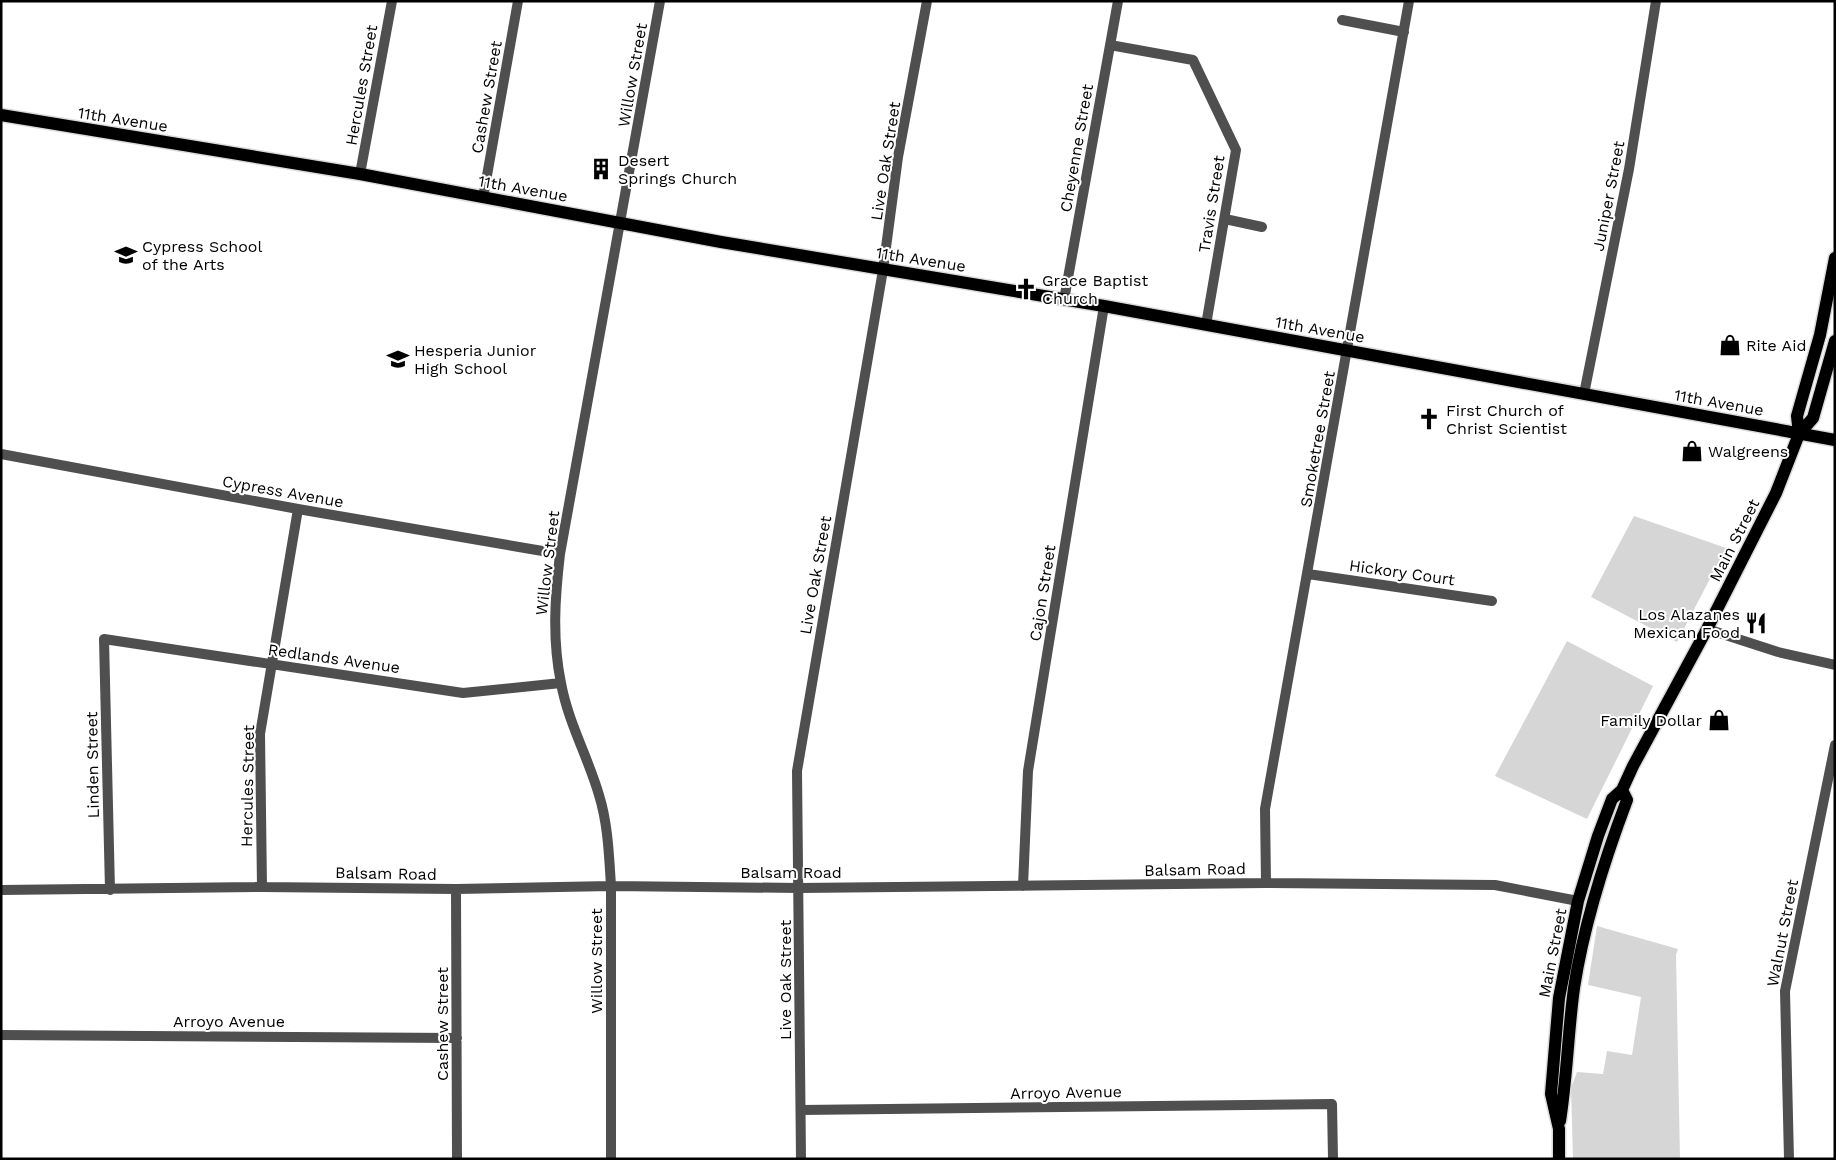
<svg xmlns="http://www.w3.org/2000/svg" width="1836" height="1160" viewBox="0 0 1836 1160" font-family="'Work Sans',sans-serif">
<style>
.green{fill:#d6d6d6}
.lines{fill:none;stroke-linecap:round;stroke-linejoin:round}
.major-casing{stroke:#dbdbdb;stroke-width:15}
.minor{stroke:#4f4f4f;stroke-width:10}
.major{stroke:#000;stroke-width:12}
.labels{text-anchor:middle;stroke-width:4;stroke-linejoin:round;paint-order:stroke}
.street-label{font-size:16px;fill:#000;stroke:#fff}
.poi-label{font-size:16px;fill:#000;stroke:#fff;text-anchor:start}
</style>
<rect width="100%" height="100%" fill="#fff"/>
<path class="green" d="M1634 516 1726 548 1677 642 1591 597Z
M1567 641 1653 686 1587 819 1495 776Z
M1597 926 1678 949 1676 955 1680 1159H1573L1571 1088 1577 1072 1603 1074 1607 1051 1632 1055 1641 997 1588 985Z"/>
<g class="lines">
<g class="major-casing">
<path id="major" d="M1 115 360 174 721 242 1104 306 1835 440
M1799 434 1797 416 1820 335 1835 258
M1560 1121C1567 1077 1568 1032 1574 988 1584 923 1604 861 1627 800L1622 790
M1559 1159V1129L1551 1094 1559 998 1578 901 1598 836 1612 799 1622 790 1633 766 1707 629 1776 493 1799 434 1813 418 1835 341"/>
</g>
<path class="minor" d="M1342 20 1404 32
M1110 45 1193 60 1236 150 1206 325
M360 174 392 1
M483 198 518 1
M1225 219 1262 227
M1064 300 1118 1
M1584 394 1629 169 1656 1
M1 454 298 509 560 554
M1308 574 1492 601
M1707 629 1778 652 1835 665
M1266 883 1265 809 1409 1
M1023 886 1028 771 1104 306
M262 887 260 734 298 509
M456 889 457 1159
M1 890 262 887 456 889 611 886 799 888 1266 883 1495 885 1578 901
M110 890 104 639 463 693 561 683
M1 1035 457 1038
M801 1110 1332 1104 1333 1159
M611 1159V886C609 855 608 824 599 795 588 757 568 722 561 683 552 639 555 597 560 554L660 1
M801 1159 797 771 883 270 898 157 927 1
M1789 1159 1785 991 1835 745"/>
<use href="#major" class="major"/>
</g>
<defs>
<g id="building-bare" transform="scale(1.725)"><path d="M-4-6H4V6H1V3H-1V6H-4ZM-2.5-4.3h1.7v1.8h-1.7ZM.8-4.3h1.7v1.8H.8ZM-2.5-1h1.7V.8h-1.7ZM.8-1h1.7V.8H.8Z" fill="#000" stroke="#fff" stroke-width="2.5" paint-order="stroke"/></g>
<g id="school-bare" transform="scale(1.725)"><path d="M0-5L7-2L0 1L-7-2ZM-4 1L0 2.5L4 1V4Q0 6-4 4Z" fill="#000" stroke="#fff" stroke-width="2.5" paint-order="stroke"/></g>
<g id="church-bare" transform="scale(1.725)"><path d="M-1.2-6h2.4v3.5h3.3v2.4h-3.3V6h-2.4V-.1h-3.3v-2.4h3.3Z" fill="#000" stroke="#fff" stroke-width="2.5" paint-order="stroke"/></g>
<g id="shop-bare" transform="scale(1.725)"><path d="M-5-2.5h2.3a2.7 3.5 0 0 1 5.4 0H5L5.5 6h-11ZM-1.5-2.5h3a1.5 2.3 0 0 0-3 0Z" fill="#000" stroke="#fff" stroke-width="2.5" paint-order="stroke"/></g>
<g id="restaurant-bare" transform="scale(1.725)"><path d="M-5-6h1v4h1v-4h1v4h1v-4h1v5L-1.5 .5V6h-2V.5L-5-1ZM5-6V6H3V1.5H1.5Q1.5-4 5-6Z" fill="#000" stroke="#fff" stroke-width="2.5" paint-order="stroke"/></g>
</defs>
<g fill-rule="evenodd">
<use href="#building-bare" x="601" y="169"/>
<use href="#school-bare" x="126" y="255"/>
<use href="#church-bare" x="1026" y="289"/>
<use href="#shop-bare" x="1730" y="345"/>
<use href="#school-bare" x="398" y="359"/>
<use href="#church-bare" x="1429" y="419"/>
<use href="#shop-bare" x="1692" y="451"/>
<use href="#restaurant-bare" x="1756" y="623"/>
<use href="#shop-bare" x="1719" y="720"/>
</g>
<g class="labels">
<g class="street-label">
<text transform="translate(632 75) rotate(-80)" y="6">Willow Street</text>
<text transform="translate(361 85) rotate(-80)" y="6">Hercules Street</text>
<text transform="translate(486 97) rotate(-80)" y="6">Cashew Street</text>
<text transform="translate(123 119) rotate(9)" y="6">11th Avenue</text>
<text transform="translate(1076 148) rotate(-80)" y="6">Cheyenne Street</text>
<text transform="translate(885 161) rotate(-81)" y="6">Live Oak Street</text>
<text transform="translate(523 188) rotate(10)" y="6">11th Avenue</text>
<text transform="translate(1608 196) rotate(-79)" y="6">Juniper Street</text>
<text transform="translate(1211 204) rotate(-81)" y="6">Travis Street</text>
<text transform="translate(921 259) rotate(9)" y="6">11th Avenue</text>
<text transform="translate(1320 329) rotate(10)" y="6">11th Avenue</text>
<text transform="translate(1719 402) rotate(10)" y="6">11th Avenue</text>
<text transform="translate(1317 439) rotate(-80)" y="6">Smoketree Street</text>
<text transform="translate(283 491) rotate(10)" y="6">Cypress Avenue</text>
<text transform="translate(1734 540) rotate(-63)" y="6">Main Street</text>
<text transform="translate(547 563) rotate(-83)" y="6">Willow Street</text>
<text transform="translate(1402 572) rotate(8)" y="6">Hickory Court</text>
<text transform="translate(815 575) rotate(-80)" y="6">Live Oak Street</text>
<text transform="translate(1042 593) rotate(-81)" y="6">Cajon Street</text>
<text transform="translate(334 658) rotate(8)" y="6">Redlands Avenue</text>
<text transform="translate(92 765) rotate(-91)" y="6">Linden Street</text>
<text transform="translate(247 786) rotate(-89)" y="6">Hercules Street</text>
<text transform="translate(1195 869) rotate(-1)" y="6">Balsam Road</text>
<text x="791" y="878">Balsam Road</text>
<text transform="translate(386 873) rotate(1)" y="6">Balsam Road</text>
<text transform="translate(1782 933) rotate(-79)" y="6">Walnut Street</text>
<text transform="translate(1552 953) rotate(-79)" y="6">Main Street</text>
<text transform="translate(596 961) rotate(-90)" y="6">Willow Street</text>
<text transform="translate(785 980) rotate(-90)" y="6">Live Oak Street</text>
<text x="229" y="1027">Arroyo Avenue</text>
<text transform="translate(442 1024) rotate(-90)" y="6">Cashew Street</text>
<text transform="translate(1066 1092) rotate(-1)" y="6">Arroyo Avenue</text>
</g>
<g class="poi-label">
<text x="618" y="166">Desert<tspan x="618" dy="18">Springs Church</tspan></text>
<text x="142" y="252">Cypress School<tspan x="142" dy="18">of the Arts</tspan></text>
<text x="1042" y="286">Grace Baptist<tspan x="1042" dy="18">Church</tspan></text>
<text x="1746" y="351">Rite Aid</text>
<text x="414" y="356">Hesperia Junior<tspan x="414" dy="18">High School</tspan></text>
<text x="1446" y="416">First Church of<tspan x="1446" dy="18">Christ Scientist</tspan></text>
<text x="1708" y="457">Walgreens</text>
<text x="1740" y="620" text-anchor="end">Los Alazanes<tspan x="1740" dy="18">Mexican Food</tspan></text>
<text x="1702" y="726" text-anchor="end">Family Dollar</text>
</g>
</g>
<rect width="1836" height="1160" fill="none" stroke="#000000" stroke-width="5"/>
</svg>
